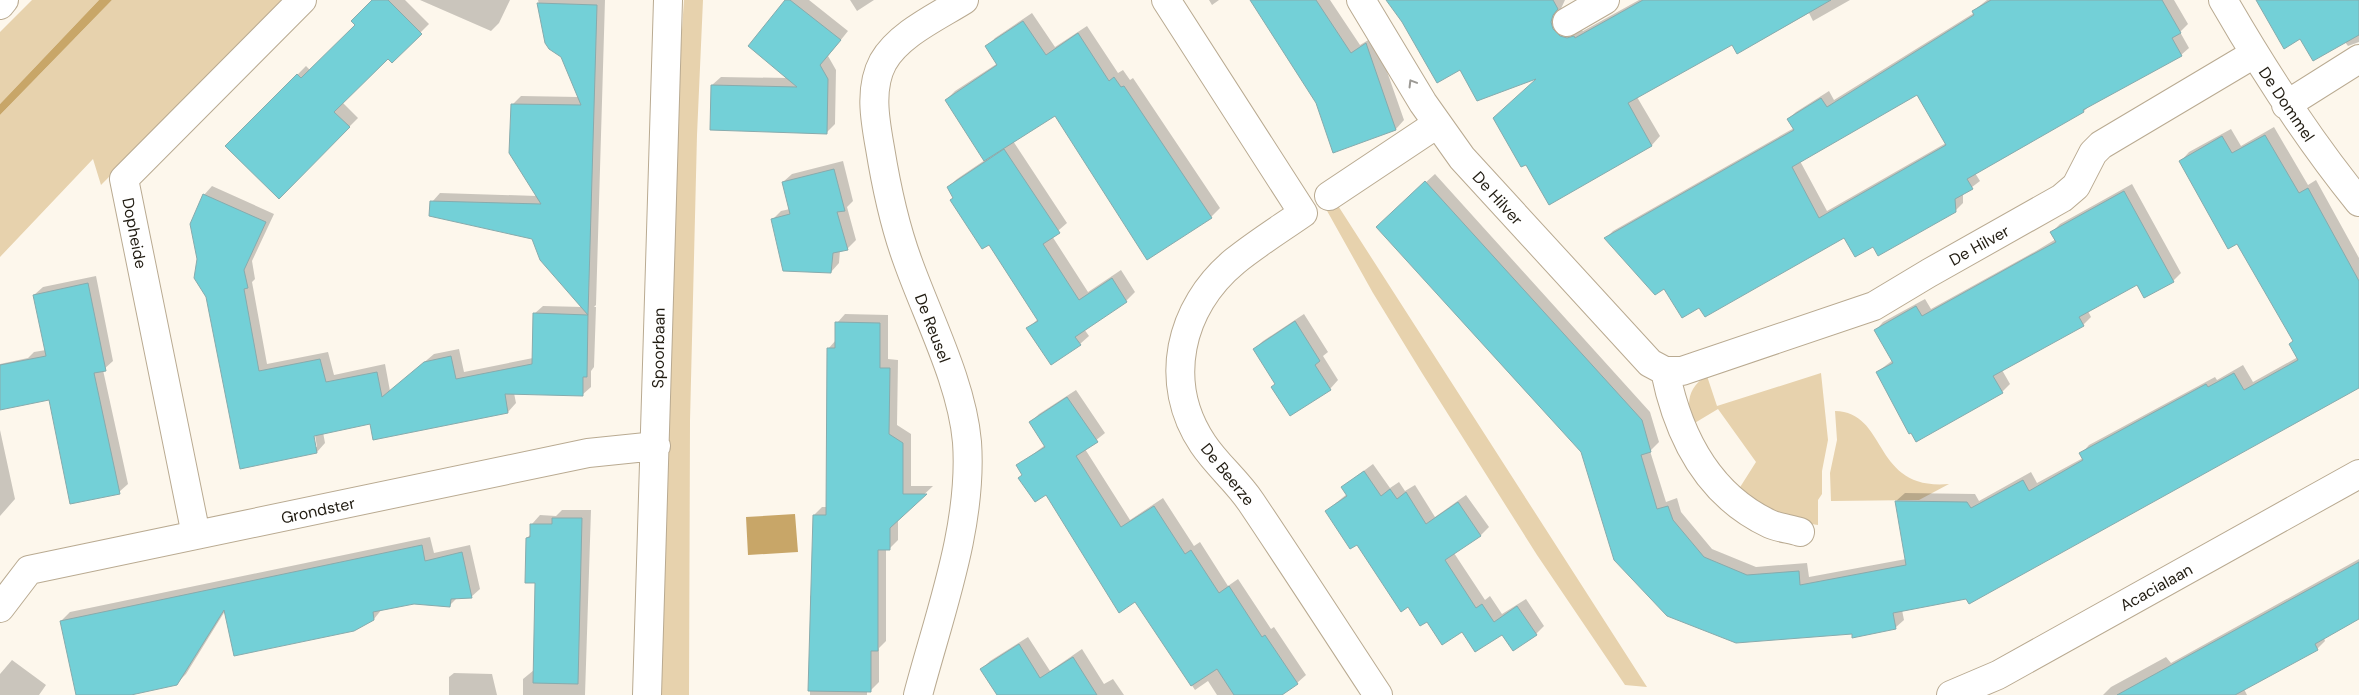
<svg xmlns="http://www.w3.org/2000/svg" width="2359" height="695" viewBox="0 0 2359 695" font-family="'DM Sans',sans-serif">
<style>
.green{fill:#e7d2ad}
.water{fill:#c8a668}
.shadow{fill:#0003;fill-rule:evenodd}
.building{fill:#73d0d7;stroke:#87abad;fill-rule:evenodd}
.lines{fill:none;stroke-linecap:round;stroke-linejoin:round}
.minor-casing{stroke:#b9aa91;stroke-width:30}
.major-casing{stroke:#b9aa91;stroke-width:30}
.minor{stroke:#fff;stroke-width:28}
.major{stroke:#fff;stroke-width:28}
.oneway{stroke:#9b9994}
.labels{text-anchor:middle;stroke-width:4;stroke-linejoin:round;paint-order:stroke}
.street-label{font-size:16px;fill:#211c12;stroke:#fff}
</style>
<rect width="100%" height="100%" fill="#fdf7ec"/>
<path class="green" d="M32 0H99L0 104V32Z
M112 0H285L101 185 93 159 0 257V115Z
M684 0H703L697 135 690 421 689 695H661L680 59Z
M1335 201 1647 687 1625 685 1537 555 1422 373 1373 293 1326 209Z
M1821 373 1828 440 1822 471V494L1818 500V525L1792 521 1737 492 1756 462 1718 409 1693 424C1686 405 1687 387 1707 376L1717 406Z
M1835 411C1889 412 1871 491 1949 484L1919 500 1831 501 1830 473 1837 440Z"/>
<path class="water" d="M99 0H112L0 115V104Z
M795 514 798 552 748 555 746 517Z"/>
<path class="shadow" d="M373 0H405L429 24 392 61 388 57 342 102 358 118 279 197 227 146 306 66 311 71 357 25Z
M420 0H510L499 23 491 31Z
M538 0H605L596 305 594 307H596L594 367 591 371V387L582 395 514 393 516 403 508 412 374 439 371 422 323 432 325 443 317 452 241 467 204 195 212 186 274 214 252 261 255 279 252 282 267 364 328 352 334 375 385 364 390 391 434 354 459 349 464 372 533 358 534 314 543 306 583 307 533 238 432 202 440 193 537 196 512 105 521 96 579 97 562 56 547 43ZM314 429 317 447H315L311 430Z
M787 0H809L848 31 828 56 836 70 835 124 826 133 712 85 721 77 789 78Z
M850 0H874L857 11Z
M1209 0H1219L1212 5Z
M1251 0H1330L1360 45 1370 39 1383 60 1404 120 1396 129 1334 151 1317 102Z
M1390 0H1565L1559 13 1583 31 1639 0H1850L1813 21 1809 13 1738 53 1733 43 1637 97 1660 136 1652 145 1550 203 1540 76 1460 68 1437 81Z
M1987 0H2174L2188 24 2180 32 2189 48 2181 55 2090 105 2084 111 1975 173 1980 181 1963 194V203L1955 211 1873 245 1844 236 1700 307 1665 287 1606 238 1613 231 1794 128 1788 119 1796 112 1829 91 1834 100 1974 13 1973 11ZM1918 94 1946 143 1827 211 1800 161Z
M2266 0H2359V42L2348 46 2345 42 2301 38Z
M1032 13 1055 47 1087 26 1118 73 1123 70 1130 80 1133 78 1220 208 1211 217 1056 115 1013 141 1067 223 1052 236 1088 292 1121 270 1135 292 1126 301 1084 329 1089 336 1080 344 1028 328 1038 319 989 243 948 187 957 179 985 160 946 100 955 91 998 63 987 47 995 38Z
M2274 127 2308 185 2316 180 2359 258V386L1967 597 1902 610 1904 620 1895 628 1853 633 1736 641 1582 451 1386 218 1435 174 1650 412 1659 442 1650 451 1666 502 1677 498 1681 512 1712 549 1756 567 1807 563 1809 577 1906 559 1896 501 1905 493 1975 494 1979 501 2031 472 2037 483 2083 458 2081 454 2089 445 2215 377 2217 380 2243 365 2253 382 2298 357 2294 341 2237 242 2181 161 2189 152 2231 129 2241 146Z
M843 161 853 201 847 207 856 240 847 249 840 250 839 263 831 272 772 220 781 211 790 209 783 182 792 174Z
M2132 184 2181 273 2173 281 2137 283 2088 311 2091 317 2083 325 2002 370 2010 384 2002 392 1877 372 1893 360 1876 330 1883 322 1925 299 1931 309 2036 251 2056 239 2052 232 2060 224Z
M96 276 113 361 103 370 128 484 119 492 50 398 0 409V364L28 358 34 352 46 350 34 295 43 287Z
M845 314 888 315V359L898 360 897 425 911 434V486H933L898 519V540L889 549H886V641L879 648V682L870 691H867V695H810V596L813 594 814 515 822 507H827L828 349 836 340 837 323Z
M1304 314 1328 352 1323 356 1338 380 1330 389 1276 383 1254 349 1263 341Z
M1076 390 1105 433 1085 449 1130 520 1163 498 1194 546 1200 542 1228 586 1238 579 1271 629 1274 627 1306 675 1297 683 1279 695H1217L1208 681 1195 690 1135 600 1046 493 1023 474 1018 466 1045 445 1031 422 1039 414Z
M0 430 15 499 0 516Z
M1373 464 1390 488 1399 482 1405 491 1415 485 1435 517 1466 495 1489 527 1481 535 1454 553 1485 600 1490 596 1502 614 1526 599 1544 626 1536 634 1463 630 1427 620 1408 606 1357 543 1326 511 1347 494 1342 487Z
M562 510H591L585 695H523V679L534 670 536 582 527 538 531 534 532 524 540 515 556 516Z
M430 537 434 553 470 545 480 589 471 597 457 598 449 606 413 603 382 609 374 619 225 611 186 674 177 683 115 695H92L61 621 70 612Z
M2359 559V618L2324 638 2325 641 2317 649 2244 689 2247 695H2103L2111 687 2166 657 2171 663Z
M1028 637 1050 671 1082 649 1104 684 1113 679 1124 695H998L982 669 990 661Z
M12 660 46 685 39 695H0V674Z
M454 673 492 674 497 695H449V677Z"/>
<path class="building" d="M372 0H388L422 34 392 63 388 59 334 112 350 127 279 199 225 146 297 74 301 78 355 25 351 21Z
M785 0H790L841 40 820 65 828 79 827 134 710 130 711 85 797 87 748 46Z
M1250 0H1316L1351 53 1366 43 1396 130 1333 153 1316 103Z
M1386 0H1553L1558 9 1553 15 1551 22 1553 29 1560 36 1567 38 1574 36 1575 38 1643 0H1831L1737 54 1732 45 1628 103 1652 146 1549 205 1526 165 1521 167 1493 118 1536 79 1477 101 1460 70 1437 83 1402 22Z
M1991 0H2162L2181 33 2172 38 2182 56 2083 110 2084 112 1967 179 1973 189 1955 199 1956 212 1878 256 1873 247 1855 257 1844 238 1705 317 1699 308 1682 318 1664 289 1655 295 1604 238 1794 130 1787 119 1821 98 1827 107 1974 15 1972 11ZM1917 95 1946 145 1819 218 1792 167Z
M2256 0H2359V35L2313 61 2300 39 2284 49Z
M537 3 597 5 588 315 540 260 532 239 429 216 430 201 541 204 509 153 511 104 581 105 561 57 549 49 545 43Z
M1023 21 1046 55 1078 33 1109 81 1114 77 1121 87 1124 86 1212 218 1147 260 1055 116 984 161 945 100 997 65 985 46Z
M2265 135 2299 193 2308 188 2359 281V388L1969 604 1966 599 1893 613 1896 629 1852 638V634L1736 643 1667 616 1614 560 1581 452 1376 227 1425 181 1642 420 1651 452 1641 455 1657 509 1668 506 1673 520 1704 557 1747 575 1799 571 1800 585 1906 565 1895 501 1967 502 1971 508 2023 480 2029 491 2083 460 2079 453 2206 384 2208 387 2234 373 2244 390 2298 360 2289 344 2293 341 2237 244 2228 249 2179 161 2222 136 2232 153Z
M1004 149 1060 233 1043 244 1079 300 1112 278 1127 302 1075 337 1081 345 1051 365 1026 328 1038 321 989 245 982 249 950 200 953 198 947 187Z
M834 169 845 211 837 212 848 250 833 253 831 273 783 271 771 219 790 214 782 182Z
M2124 191 2174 282 2144 298 2137 285 2079 317 2084 326 1993 376 2003 393 1916 442 1911 433 1909 434 1876 372 1893 363 1874 330 1916 306 1922 316 2026 258 2056 242 2050 232Z
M203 194 266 222 244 270 248 288 244 289 259 371 320 359 326 382 377 372 382 397 424 362 451 356 456 379 532 364 533 313 588 315 587 377H583V396L505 394 508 413 373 440 370 424 314 436 317 453 240 469 206 297 194 278 197 259 190 224Z
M88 283 106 371 94 373 120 494 70 504 49 400 0 410V365L46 356 33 295Z
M1295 321 1320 361 1315 365 1331 390 1290 416 1271 387 1275 384 1253 349Z
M835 322 880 323V368H890L889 434 903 443V494H927L890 528V550H878V651H871V692L808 691 813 515H826L827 348H835Z
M1067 397 1098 442 1076 456 1121 527 1154 506 1185 554 1191 550 1219 593 1229 586 1262 637 1265 635 1298 684 1282 695H1234L1217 669 1191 686 1135 602 1119 613 1046 495 1035 502 1018 478 1022 475 1016 465 1045 447 1029 422Z
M1364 471 1381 496 1390 489 1397 499 1406 492 1426 524 1458 502 1481 536 1445 560 1476 608 1482 604 1494 622 1517 606 1537 635 1513 651 1502 635 1475 652 1462 632 1442 645 1427 622 1420 626 1408 607 1401 612 1357 545 1350 549 1325 511 1347 496 1341 487Z
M552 518H582L578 684 533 683 535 583H525L526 538 530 537V524H552Z
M422 545 425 561 462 552 472 598 451 599 450 607 414 604 373 612 374 620 354 631 234 656 224 610 177 685 131 695H76L60 621Z
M2359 562V619L2315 644 2318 650 2235 695H2117Z
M1019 644 1040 678 1073 657 1097 695H997L980 669Z"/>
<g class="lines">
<g class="minor-casing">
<path id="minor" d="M1166 0 1303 213C1280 229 1256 244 1235 261 1179 307 1162 383 1203 444 1217 465 1237 481 1251 502 1294 566 1336 631 1378 695
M1361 0 1423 103 1462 158 1650 363 1665 371H1682L1874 306 1929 273 2062 198 2076 186 2093 153 2101 145 2254 54
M2223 0C2264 71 2307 138 2359 202
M1567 22 1605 0
M2286 105 2359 59
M1329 196 1437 124
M1665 371C1678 435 1708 495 1770 524 1779 528 1791 529 1800 532
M196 535 124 179 302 0
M0 608 29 570 588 453 656 446
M647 695 668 0
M918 695C939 615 973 526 967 442 962 383 928 318 908 262 895 227 886 185 880 148 875 120 869 88 883 62 899 34 937 17 964 0
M1951 695 1998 675 2359 474"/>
</g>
<g class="major-casing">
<path id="major" d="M0 5 4 0"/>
</g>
<use href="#minor" class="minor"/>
<use href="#major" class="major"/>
</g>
<defs><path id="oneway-chevron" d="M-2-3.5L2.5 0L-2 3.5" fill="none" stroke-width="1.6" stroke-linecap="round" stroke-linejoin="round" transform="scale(1.25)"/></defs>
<use class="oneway" href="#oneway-chevron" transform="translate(1412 83) rotate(-121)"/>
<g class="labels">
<g class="street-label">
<text transform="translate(2287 104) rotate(56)" y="6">De Dommel</text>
<text transform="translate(1498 198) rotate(48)" y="6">De Hilver</text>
<text transform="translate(135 233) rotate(79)" y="6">Dopheide</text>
<text transform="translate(1979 245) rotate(-29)" y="6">De Hilver</text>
<text transform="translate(933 328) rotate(69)" y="6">De Reusel</text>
<text transform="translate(658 348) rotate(-89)" y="6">Spoorbaan</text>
<text transform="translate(1228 474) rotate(51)" y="6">De Beerze</text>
<text transform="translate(318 510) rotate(-12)" y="6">Grondster</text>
<text transform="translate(2156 587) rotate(-29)" y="6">Acacialaan</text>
</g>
</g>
</svg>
